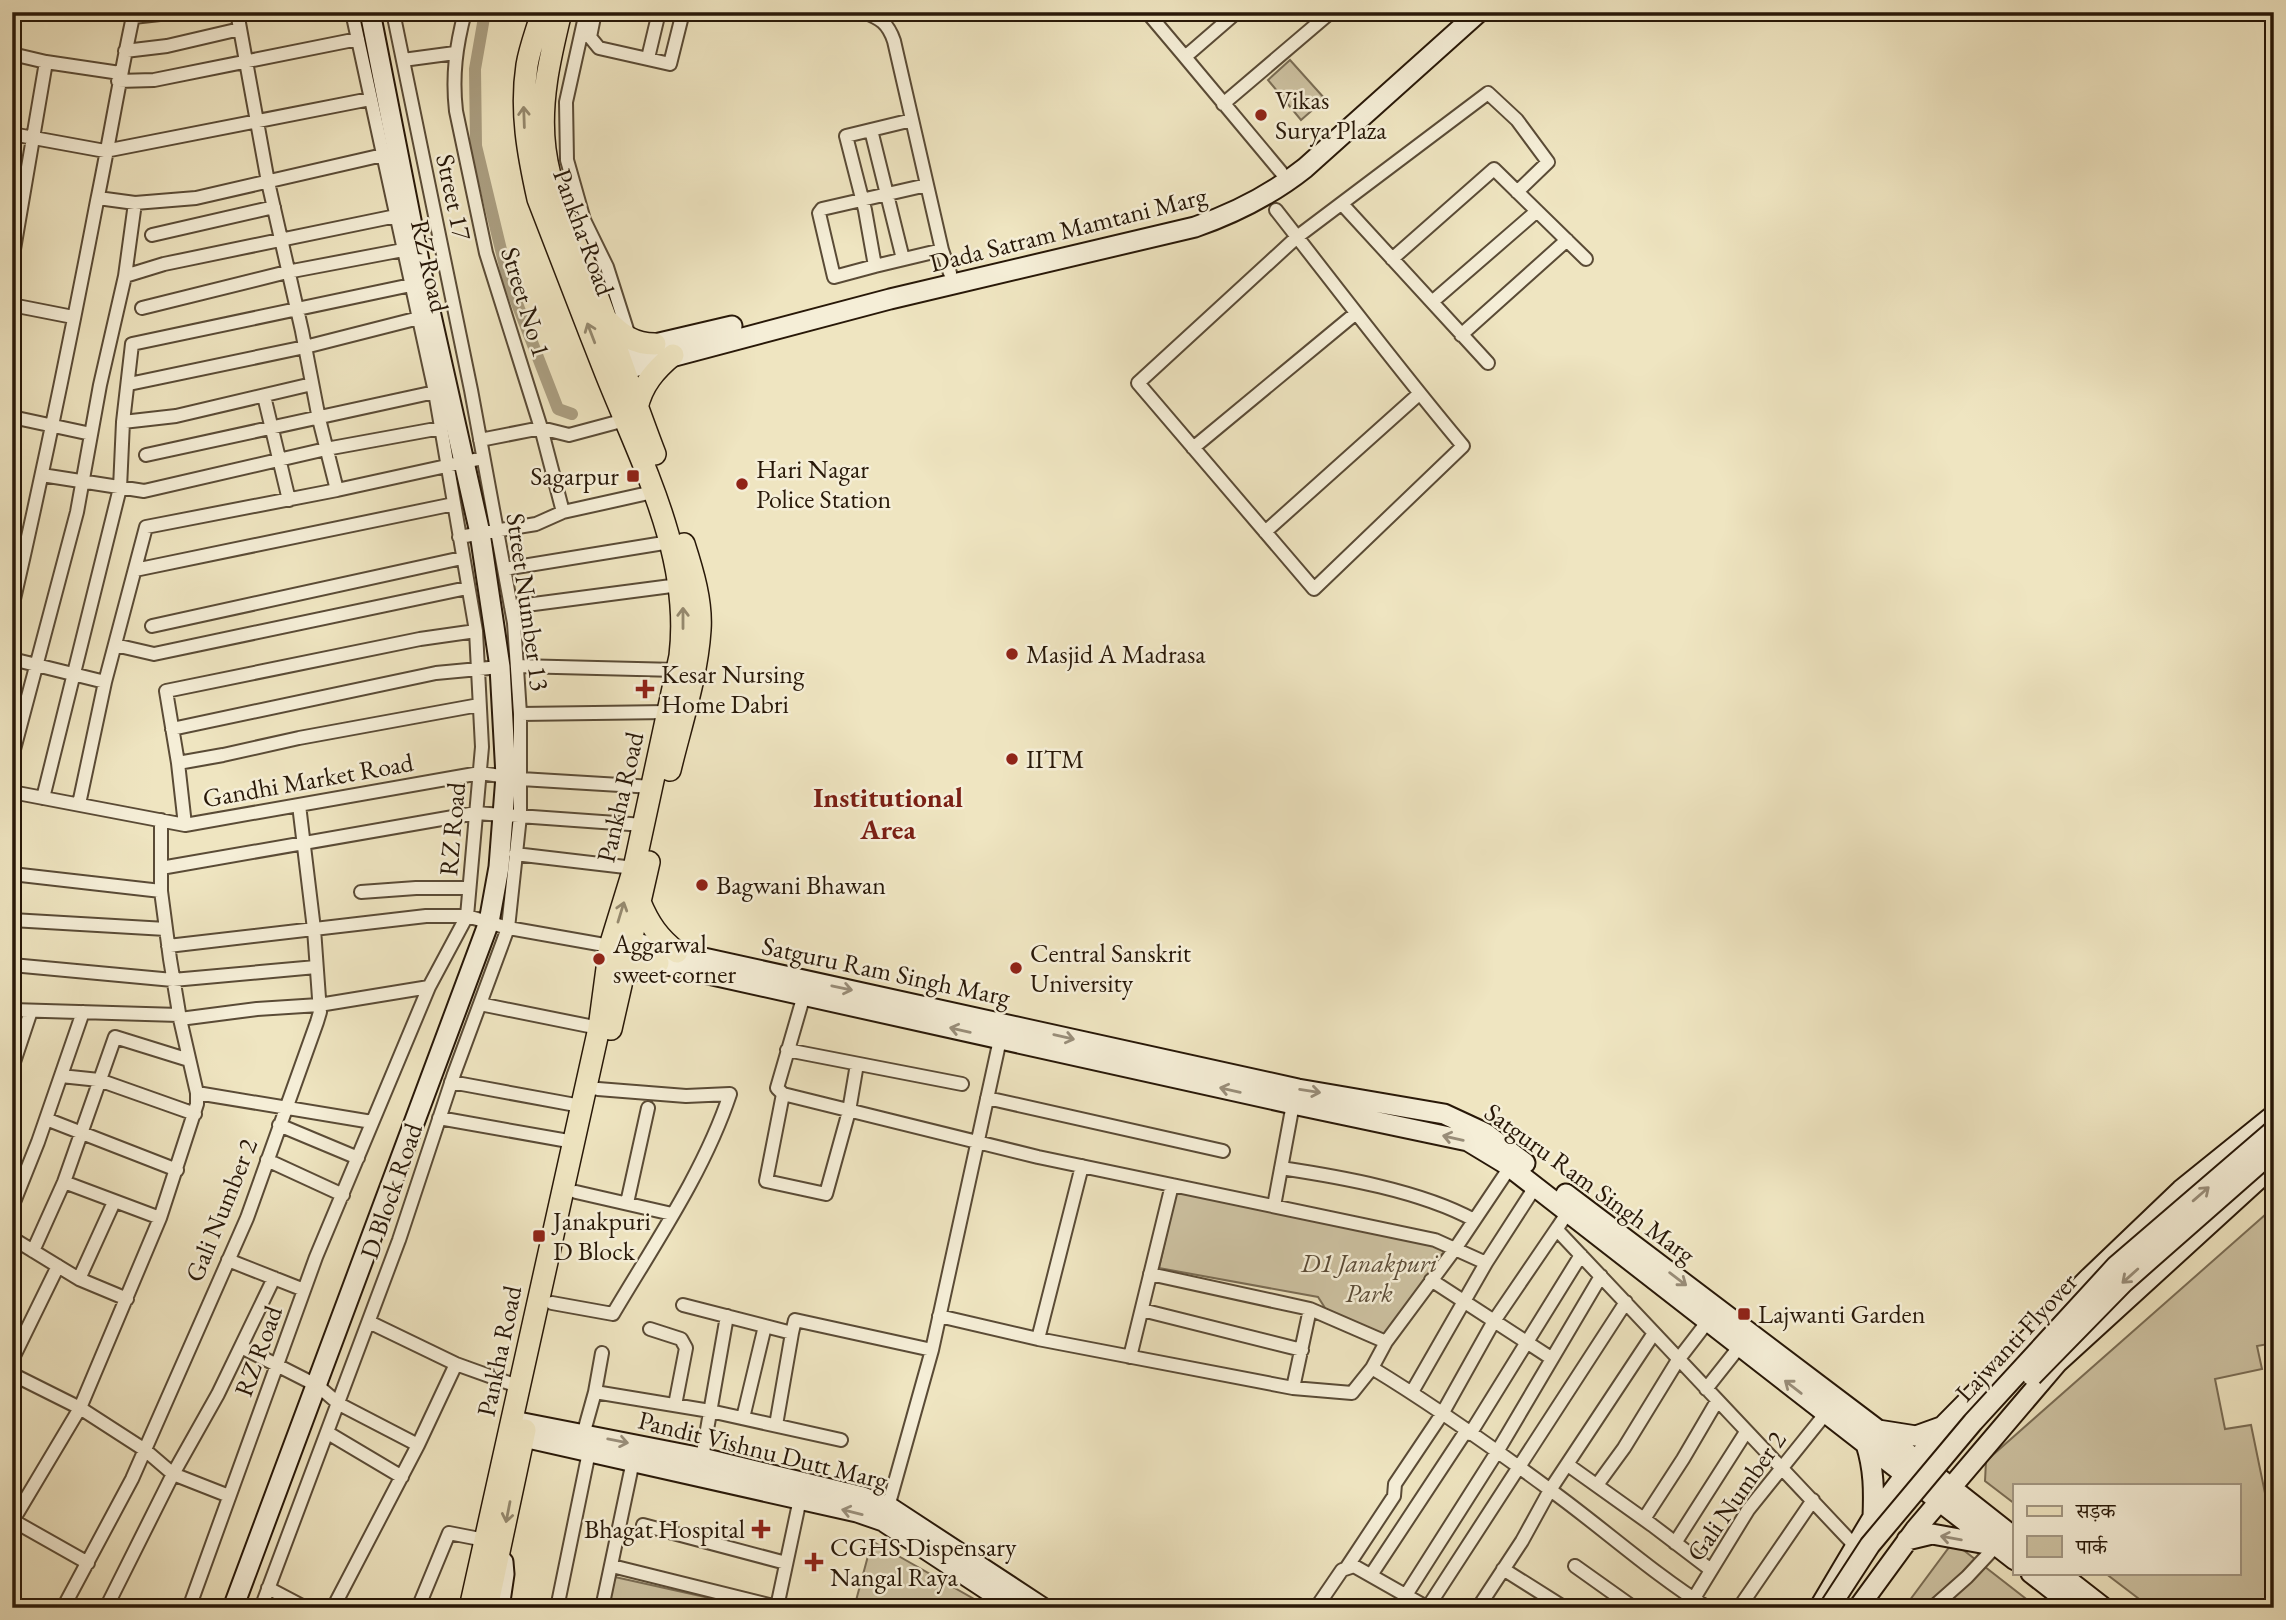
<svg xmlns="http://www.w3.org/2000/svg" width="2286" height="1620" viewBox="0 0 2286 1620" font-family="'EB Garamond','Noto Serif Devanagari',serif">
<style>
.green{fill:#cdc2a2;stroke:#7a6d55;stroke-width:2}
.lines{fill:none;stroke-linecap:round;stroke-linejoin:round}
.canal{stroke:#ab9f82;stroke-width:12}
.street-casing{stroke:#5a4b36;stroke-width:16}
.secondary-casing{stroke:#281808;stroke-width:23}
.primary-casing{stroke:#281808;stroke-width:24}
.street{stroke:#f5eed7;stroke-width:12}
.secondary{stroke:#f5eed7;stroke-width:19}
.primary{stroke:#efe5c1;stroke-width:21}
.secondary-bridge-casing{stroke:#281808;stroke-width:23;stroke-linecap:butt}
.secondary-bridge{stroke:#f5eed7;stroke-width:19}
.oneway{stroke:#95896e}
.oneway2{stroke:#998e7a}
.poi-dot{fill:#8f2418;stroke:#f5eed7;stroke-width:2.5}
.labels{text-anchor:middle;stroke-width:5;stroke-linejoin:round;paint-order:stroke}
.poi-label{font-size:26px;fill:#281808;stroke:#f5eed7;text-anchor:start}
.street-label{font-size:26px;fill:#281808;stroke:#f5eed7}
.park-label{font-size:26px;font-style:italic;fill:#5a4b36;stroke:#f5eed7}
.neighbourhood-label{font-size:28px;font-weight:bold;fill:#7a1f14;stroke:#f5eed7}
</style>
<rect width="100%" height="100%" fill="#efe5c1"/>
<filter id="stains"><feTurbulence type="fractalNoise" baseFrequency=".00286" numOctaves="4"/><feColorMatrix values="0 0 0 0 .2 0 0 0 0 .09 0 0 0 0 .02 0 0 0 .5 -.17"/></filter>
<radialGradient id="worn" r=".72"><stop offset=".6" stop-color="#630" stop-opacity="0"/><stop offset="1" stop-color="#630" stop-opacity=".3"/></radialGradient>
<path class="green" d="M1290 60 1325 99 1301 120 1268 80Z
M1176 1192 1433 1244 1445 1250 1386 1337 1327 1311 1318 1297 1159 1268Z
M2274 1207V1343L2257 1346 2262 1369 2215 1379 2225 1429 2251 1425 2266 1498 2274 1497V1608H2151L2105 1573H2239V1485H2015V1504L1985 1481 1986 1461Z
M872 1541 981 1603 979 1608H854Z
M1953 1542 2038 1608H1904Z
M615 1577 732 1603 731 1608H607Z"/>
<g class="lines">
<path class="canal" d="M485 12 475 69 476 146 509 283 558 409 572 414"/>
<g class="street-casing">
<path id="street" d="M465 12C456 46 452 76 456 111L486 253 541 428 563 512 653 492
M586 12 566 102 567 160 584 220 607 267 629 336
M595 12 590 37 599 48 670 64 683 12
M863 12C880 18 888 23 894 41L942 250 950 273
M1147 12 1185 57
M1237 12 1185 57 1281 172
M1429 12 1430 14
M133 17 178 12
M125 51 167 46 240 29
M12 54 46 62 12 261
M648 58 659 12
M403 60 455 53
M46 62 120 73
M118 81 154 80 358 39
M1223 104 1331 12
M912 120 846 136 865 210 875 266 942 250
M871 130 903 259
M12 134 105 151 370 99
M98 198 135 203 196 198 383 155
M1342 204 1488 363
M1276 210C1338 289 1399 370 1463 446L1314 589 1138 383 1297 237 1488 93 1517 120 1548 162 1517 192
M152 235 274 207
M1392 259 1494 169 1586 259
M875 266 834 277 819 213 822 209 927 185
M125 276 164 264 401 215
M1432 302 1537 211
M12 305 73 317
M142 308 287 272 403 250
M1461 335 1567 240
M129 384 305 347 419 318
M264 396 289 500
M12 417 91 434
M123 422 176 416 312 384
M480 440 541 428 569 435 625 420
M1193 448 1356 313
M146 455 435 392
M42 475 144 491 326 449 441 428
M337 490 483 458
M1265 532 1419 394
M459 537 536 524 563 512
M504 569 670 542
M135 570 454 504
M511 607 679 585
M12 608C43 473 71 337 97 201 110 138 120 75 134 12
M152 626 462 558
M115 645 154 654 467 588
M12 659 105 682
M517 666 677 670
M520 714 668 712
M172 729 436 673 500 667
M12 757 77 512 100 385 125 276 135 203
M178 763 166 691 420 639 476 631
M12 792 185 825 480 773 521 779 653 787
M43 798 120 488 123 422 132 344 411 285
M79 804 105 682 146 527 337 490 319 419 302 331 268 182 237 12
M185 825 178 763 223 755 299 738 479 705
M515 854 634 868
M161 868 476 813 644 825
M12 874 161 891
M361 892 416 888H469
M12 920 166 929
M168 946 426 916H467L508 928 610 946
M12 965 173 980 316 967
M804 995 777 1088 783 1094 1038 1157 1435 1240 1486 1263
M480 1004 599 1028
M12 1010 179 1015
M180 1019 257 1009 319 1005 429 987
M787 1050 962 1084
M12 1068 31 1011
M61 1076 99 1080 195 1114
M451 1082 581 1106
M197 1093 372 1122
M783 1094 766 1181 826 1194 849 1111 857 1064
M987 1098 1223 1151
M439 1118 574 1142
M46 1119 177 1170
M279 1125 358 1158
M267 1160 343 1195
M1281 1168C1341 1177 1421 1191 1474 1220
M64 1182 160 1218
M576 1192 672 1214
M627 1203 648 1108
M1274 1206 1293 1104
M12 1207 38 1142 83 1012
M1568 1212 1558 1227V1231L1856 1547
M12 1238 79 1279 127 1299
M33 1251 64 1182 115 1037 189 1060
M228 1260 304 1290
M1150 1274 1310 1309 1386 1342
M79 1279 114 1202
M1431 1280 1551 1358
M552 1303 613 1314C655 1243 704 1172 730 1094L686 1096 598 1089
M683 1305 792 1333 795 1320 932 1350
M1142 1310 1302 1350
M939 1316 1038 1339 1293 1388 1352 1393 1372 1368 1386 1342 1455 1249 1510 1167
M369 1322 456 1364 520 1387
M650 1329 681 1339 686 1348 675 1405
M1038 1339 1082 1166
M241 1347 318 1386 339 1404 418 1445
M1130 1357 1172 1185
M12 1360 58 1266
M1372 1368C1433 1405 1492 1447 1549 1489 1603 1528 1652 1573 1708 1608
M12 1374 80 1408 145 1450 173 1474 229 1496
M1293 1388 1310 1309
M1706 1389 1740 1346
M595 1392 710 1411 841 1440
M1412 1392 1486 1263 1535 1187
M743 1418 765 1326
M776 1425 792 1333
M328 1433 402 1477
M1470 1434 1581 1255
M583 1435 595 1392 602 1353
M702 1458 727 1316
M1568 1465 1652 1525 1711 1570
M1597 1485 1624 1448 1678 1360 1708 1321
M886 1514 932 1350 1001 1035
M1644 1519 1683 1459 1717 1401
M12 1520 88 1563
M12 1522 80 1408 160 1218 197 1104V1093L180 1019 170 959 161 891V820
M643 1525 786 1563
M1675 1543 1746 1432
M612 1566 777 1607
M1575 1566 1634 1608
M1347 1567 1394 1496 1395 1484 1442 1414 1494 1321 1558 1227
M1503 1569 1565 1608
M1371 1575 1466 1431
M268 1588 306 1608
M1406 1595 1497 1452 1601 1276
M1428 1607 1626 1302
M63 1608 132 1479 247 1218 317 1022 320 1012 314 929 299 805
M106 1608 173 1474 218 1394 274 1278
M189 1608 316 1257 429 987 467 916 482 747 476 631 435 392 352 12
M261 1608 399 1240 454 1074 508 928 520 816V714L514 623 471 390 393 12
M333 1608 418 1445 456 1364
M418 1608 449 1533 485 1540
M557 1608 589 1452
M602 1608 633 1461
M782 1608 777 1607 800 1499
M1316 1608 1342 1570 1354 1566 1428 1608
M1478 1608 1522 1541 1550 1490 1654 1333
M1688 1608 1748 1510 1826 1413
M1739 1608 1813 1500
M1932 1608 1967 1577 1996 1546"/>
</g>
<g class="secondary-casing">
<path id="secondary" d="M605 359 655 344 732 326
M611 373 890 299 1195 227C1235 213 1271 195 1305 168L1479 12
M615 945 631 942 1298 1089 1444 1114 1485 1133 1525 1163
M645 960 1293 1104 1468 1141 1506 1164 2015 1560
M1566 1194 1878 1430 2015 1538
M513 1421 702 1458 863 1497 889 1507 1043 1608
M1878 1430 1916 1436 1941 1427
M510 1434 857 1512 883 1521 1015 1608
M1866 1444C1874 1469 1874 1491 1873 1517
M1907 1540 1932 1534 1992 1545
M2031 1573 2076 1608
M2059 1573 2104 1608
M233 1608 489 922 499 867 506 776 500 667 480 533 421 271 370 12
M499 1608 504 1574 503 1562
M1819 1608 1873 1517 1942 1427 2090 1277 2181 1190 2274 1115
M1858 1608 1915 1530 2057 1363 2274 1165"/>
</g>
<g class="primary-casing">
<path id="primary" d="M561 12C550 57 539 103 545 149 551 196 571 231 589 274 612 333 632 394 655 454
M606 319C621 335 634 344 655 344
M637 408C642 385 655 370 673 355
M670 770C681 724 697 677 700 630 702 602 693 572 684 544
M640 902C649 924 659 938 677 952
M622 979 635 968 658 963
M611 1029 649 862
M470 1608 599 1028 610 946 634 868 680 656C692 557 642 464 606 374 583 316 561 258 538 199 528 154 520 111 527 65 530 47 537 30 542 12
M487 1608 525 1430"/>
</g>
<use href="#street" class="street"/>
<use href="#secondary" class="secondary"/>
<use href="#primary" class="primary"/>
<g class="secondary-bridge-casing">
<path id="secondary-bridge" d="M2032 1376 2124 1282 2274 1150
M1829 1608 1870 1545 1973 1422 2116 1266 2273 1131"/>
</g>
<use href="#secondary-bridge" class="secondary-bridge"/>
</g>
<defs><path id="oneway-shaft" d="M-6 0H5M1.5-3L5.5 0L1.5 3" fill="none" stroke-width="1.6" stroke-linecap="round" stroke-linejoin="round" transform="scale(1.75)"/></defs>
<g class="oneway">
<use href="#oneway-shaft" transform="translate(524 117) rotate(-92)"/>
<use href="#oneway-shaft" transform="translate(591 333) rotate(-111)"/>
<use href="#oneway-shaft" transform="translate(683 618) rotate(-90)"/>
<use href="#oneway-shaft" transform="translate(621 912) rotate(-73)"/>
<use href="#oneway-shaft" transform="translate(508 1512) rotate(101)"/>
</g>
<g class="oneway2">
<use href="#oneway-shaft" transform="translate(842 988) rotate(12)"/>
<use href="#oneway-shaft" transform="translate(960 1030) rotate(-167)"/>
<use href="#oneway-shaft" transform="translate(1064 1037) rotate(13)"/>
<use href="#oneway-shaft" transform="translate(1230 1090) rotate(-167)"/>
<use href="#oneway-shaft" transform="translate(1310 1091) rotate(9)"/>
<use href="#oneway-shaft" transform="translate(1453 1138) rotate(-167)"/>
<use href="#oneway-shaft" transform="translate(2201 1194) rotate(-41)"/>
<use href="#oneway-shaft" transform="translate(2130 1276) rotate(138)"/>
<use href="#oneway-shaft" transform="translate(1678 1279) rotate(37)"/>
<use href="#oneway-shaft" transform="translate(1793 1387) rotate(-142)"/>
<use href="#oneway-shaft" transform="translate(618 1441) rotate(11)"/>
<use href="#oneway-shaft" transform="translate(852 1512) rotate(-166)"/>
<use href="#oneway-shaft" transform="translate(1951 1538) rotate(-170)"/>
</g>
<g class="poi-dot">
<circle cx="1261" cy="115" r="7"/>
<rect x="626" y="469" width="14" height="14" rx="3.5"/>
<circle cx="742" cy="484" r="7"/>
<circle cx="1012" cy="654" r="7"/>
<path d="M641.5 678.5h7v7h7v7h-7v7h-7v-7h-7v-7h7z"/>
<circle cx="1012" cy="759" r="7"/>
<circle cx="702" cy="885" r="7"/>
<circle cx="599" cy="959" r="7"/>
<circle cx="1016" cy="968" r="7"/>
<rect x="532" y="1229" width="14" height="14" rx="3.5"/>
<rect x="1737" y="1307" width="14" height="14" rx="3.5"/>
<path d="M757.5 1518.5h7v7h7v7h-7v7h-7v-7h-7v-7h7z"/>
<path d="M810.5 1551.5h7v7h7v7h-7v7h-7v-7h-7v-7h7z"/>
</g>
<g class="labels">
<g class="poi-label">
<text x="1275" y="109">Vikas<tspan x="1275" dy="30">Surya Plaza</tspan></text>
<text x="756" y="478">Hari Nagar<tspan x="756" dy="30">Police Station</tspan></text>
<text x="619" y="485" text-anchor="end">Sagarpur</text>
<text x="1026" y="663">Masjid A Madrasa</text>
<text x="661" y="683">Kesar Nursing<tspan x="661" dy="30">Home Dabri</tspan></text>
<text x="1026" y="768">IITM</text>
<text x="716" y="894">Bagwani Bhawan</text>
<text x="613" y="953">Aggarwal<tspan x="613" dy="30">sweet corner</tspan></text>
<text x="1030" y="962">Central Sanskrit<tspan x="1030" dy="30">University</tspan></text>
<text x="553" y="1230">Janakpuri<tspan x="553" dy="30">D Block</tspan></text>
<text x="1758" y="1323">Lajwanti Garden</text>
<text x="745" y="1538" text-anchor="end">Bhagat Hospital</text>
<text x="830" y="1556">CGHS Dispensary<tspan x="830" dy="30">Nangal Raya</tspan></text>
</g>
<g class="street-label">
<text transform="translate(454 197) rotate(78)" y="9">Street 17</text>
<text transform="translate(1068 229) rotate(-14)" y="9">Dada Satram Mamtani Marg</text>
<text transform="translate(584 232) rotate(70)" y="9">Pankha Road</text>
<text transform="translate(430 266) rotate(77)" y="9">RZ Road</text>
<text transform="translate(526 302) rotate(73)" y="9">Street No 1</text>
<text transform="translate(528 602) rotate(82)" y="9">Street Number 13</text>
<text transform="translate(308 780) rotate(-10)" y="9">Gandhi Market Road</text>
<text transform="translate(620 797) rotate(-77)" y="9">Pankha Road</text>
<text transform="translate(452 829) rotate(-85)" y="9">RZ Road</text>
<text transform="translate(886 971) rotate(12)" y="9">Satguru Ram Singh Marg</text>
<text transform="translate(1590 1183) rotate(36)" y="9">Satguru Ram Singh Marg</text>
<text transform="translate(391 1191) rotate(-71)" y="9">D Block Road</text>
<text transform="translate(221 1210) rotate(-68)" y="9">Gali Number 2</text>
<text transform="translate(2016 1337) rotate(-47)" y="9">Lajwanti Flyover</text>
<text transform="translate(258 1351) rotate(-70)" y="9">RZ Road</text>
<text transform="translate(499 1351) rotate(-78)" y="9">Pankha Road</text>
<text transform="translate(763 1450) rotate(14)" y="9">Pandit Vishnu Dutt Marg</text>
<text transform="translate(1736 1496) rotate(-55)" y="9">Gali Number 2</text>
</g>
<g class="park-label">
<text x="1369" y="1272">D1 Janakpuri<tspan x="1369" dy="30">Park</tspan></text>
</g>
<g class="neighbourhood-label">
<text x="888" y="807">Institutional<tspan x="888" dy="32">Area</tspan></text>
</g>
</g>
<rect width="2286" height="1620" fill="none" stroke="#efe5c1" stroke-width="42"/>
<rect x="14" y="14" width="2258" height="1592" fill="none" stroke="#281808" stroke-width="3.5"/>
<rect x="21" y="21" width="2244" height="1578" fill="none" stroke="#281808" stroke-width="2"/>
<rect x="2013" y="1484" width="228" height="91" fill="#f5eed7" stroke="#a39884" stroke-width="2"/>
<rect x="2027" y="1506" width="35" height="10" fill="#efe5c1" stroke="#a39884" stroke-width="2"/>
<text x="2076" y="1518" font-size="21" fill="#281808">सड़क</text>
<rect x="2027" y="1536" width="35" height="21" fill="#cdc2a2" stroke="#a39884" stroke-width="2"/>
<text x="2076" y="1554" font-size="21" fill="#281808">पार्क</text>
<rect width="100%" height="100%" filter="url(#stains)"/>
<rect width="100%" height="100%" fill="url(#worn)"/>
</svg>
